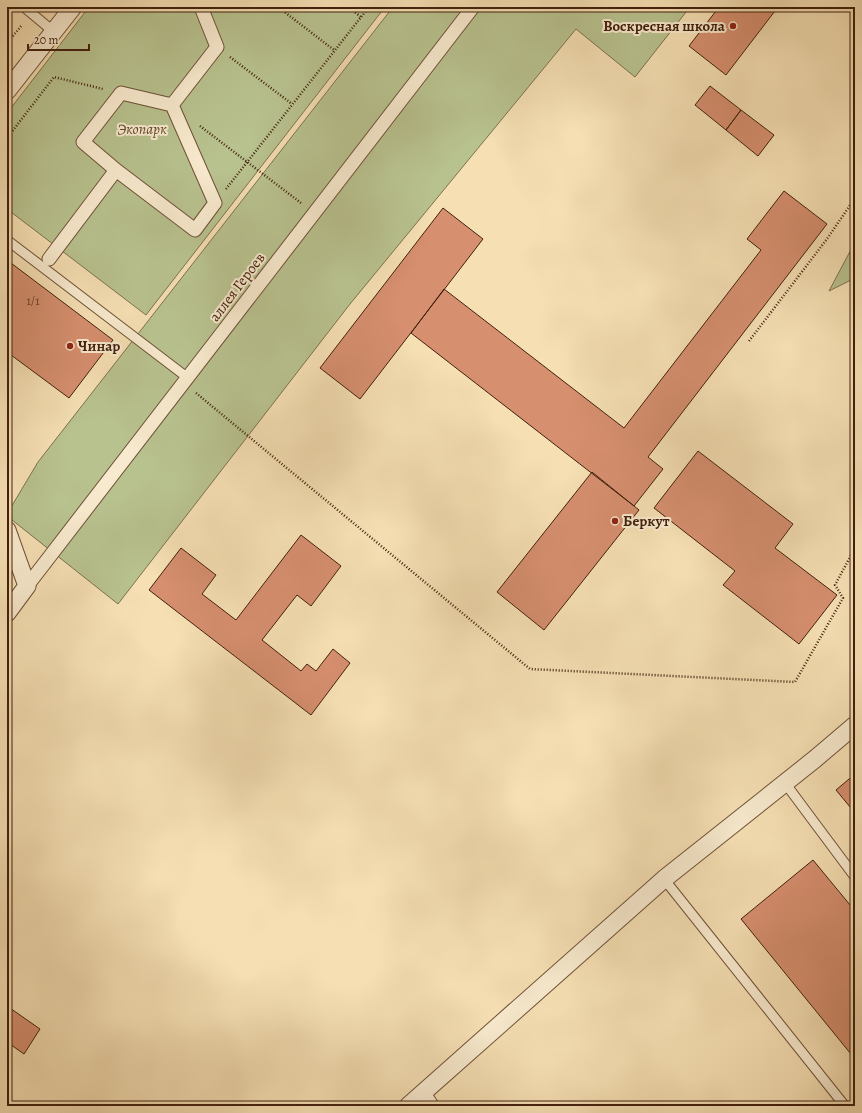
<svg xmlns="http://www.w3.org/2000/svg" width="862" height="1113" viewBox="0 0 862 1113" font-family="Alegreya,serif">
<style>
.green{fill:#b8c28f;stroke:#7d714e}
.building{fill:#d68f6f;stroke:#42200e}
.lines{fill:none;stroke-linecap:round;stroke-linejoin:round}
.service-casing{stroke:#6f5037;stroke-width:11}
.pedestrian-casing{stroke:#6f5037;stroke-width:15}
.minor-casing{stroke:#6f5037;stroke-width:19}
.path{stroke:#42200e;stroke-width:2.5;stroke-dasharray:1 2;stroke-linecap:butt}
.service{stroke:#f8eace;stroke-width:9}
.pedestrian{stroke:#f8eace;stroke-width:13}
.minor{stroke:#f8eace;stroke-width:17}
.poi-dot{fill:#8f2418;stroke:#f8eace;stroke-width:1.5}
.labels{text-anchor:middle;stroke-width:4;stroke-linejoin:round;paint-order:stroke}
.number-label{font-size:13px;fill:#673c26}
.poi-label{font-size:15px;font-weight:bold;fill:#42200e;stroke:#f8eace;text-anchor:start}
.park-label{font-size:15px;font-style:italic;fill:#60482e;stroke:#f8eace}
.street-label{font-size:15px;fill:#42200e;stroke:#f8eace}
</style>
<rect width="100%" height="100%" fill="#f5dfb3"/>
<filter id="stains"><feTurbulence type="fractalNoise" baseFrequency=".005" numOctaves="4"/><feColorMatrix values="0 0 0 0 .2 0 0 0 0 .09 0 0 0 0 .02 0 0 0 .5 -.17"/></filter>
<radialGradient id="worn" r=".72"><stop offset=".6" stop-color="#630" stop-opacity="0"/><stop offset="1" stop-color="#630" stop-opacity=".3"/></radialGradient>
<path class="green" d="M89 7H385L146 315 7 209V113Z
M393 7H690L635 77 576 29 350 304 118 604 7 516V514L38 462Z
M855 242V278L829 291Z"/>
<path class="building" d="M719 7H778L726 75 689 46Z
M710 86 741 110 726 130 695 105Z
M741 110 774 135 758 156 726 130Z
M784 191 827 224 648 457 663 469 634 506 411 333 444 289 624 428 761 250 747 239Z
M443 208 483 239 360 399 320 368Z
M7 260 113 340 69 398 7 352Z
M698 451 793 524 775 548 837 595 799 644 723 585 735 571 654 508Z
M592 472 639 510 544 630 497 592Z
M301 535 341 566 311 606 297 595 262 640 301 671 307 664 316 671 333 649 350 663 311 715 149 590 181 548 216 575 202 594 236 620Z
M855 774V813L836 790Z
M813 860 855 911V1059L741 919Z
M7 1006 40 1029 24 1054 7 1042Z"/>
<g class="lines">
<g class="service-casing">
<path id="service" d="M24 7 54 32
M7 240 188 378
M785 783 855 877
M664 879 845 1106"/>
</g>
<g class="pedestrian-casing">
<path id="pedestrian" d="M121 93 172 105 215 203 195 230 116 170 83 142Z
M172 105 217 47 201 7
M49 259 116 170
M27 586 473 7"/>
</g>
<g class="minor-casing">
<path id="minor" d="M7 91 73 7
M7 530 27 586 7 613
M422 1094 430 1106
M408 1106 664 879 815 759 855 725"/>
</g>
<path class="path" d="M278 7 334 50
M348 7 361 17
M7 43 22 25
M230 57 292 104
M200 126 301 203
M7 138 54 77 103 89
M226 189 369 7
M749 341 827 239 855 198
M196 393 530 669 795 682 843 598 835 585 855 548"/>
<use href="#service" class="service"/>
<use href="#pedestrian" class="pedestrian"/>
<use href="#minor" class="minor"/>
</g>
<g class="poi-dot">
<circle cx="733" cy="26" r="4"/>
<circle cx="70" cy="346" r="4"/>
<circle cx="615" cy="521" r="4"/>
</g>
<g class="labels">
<g class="number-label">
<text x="33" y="305">1/1</text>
</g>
<g class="poi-label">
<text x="725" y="31" text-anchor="end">Воскресная школа</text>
<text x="78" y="351">Чинар</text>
<text x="623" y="526">Беркут</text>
</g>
<g class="park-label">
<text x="142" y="134">Экопарк</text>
</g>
<g class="street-label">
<text transform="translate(237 287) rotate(-53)" y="5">аллея Героев</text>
</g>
</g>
<rect width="862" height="1113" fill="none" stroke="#f5dfb3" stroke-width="24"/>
<rect x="8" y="8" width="846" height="1097" fill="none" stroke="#42200e" stroke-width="2"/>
<rect x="12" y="12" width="838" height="1089" fill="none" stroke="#42200e"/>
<path d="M28 44v6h61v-6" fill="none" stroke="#42200e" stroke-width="2"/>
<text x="34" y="44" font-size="12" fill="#42200e" stroke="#f8eace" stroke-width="3" paint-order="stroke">20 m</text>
<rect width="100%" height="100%" filter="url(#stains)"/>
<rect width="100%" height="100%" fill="url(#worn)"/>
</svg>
